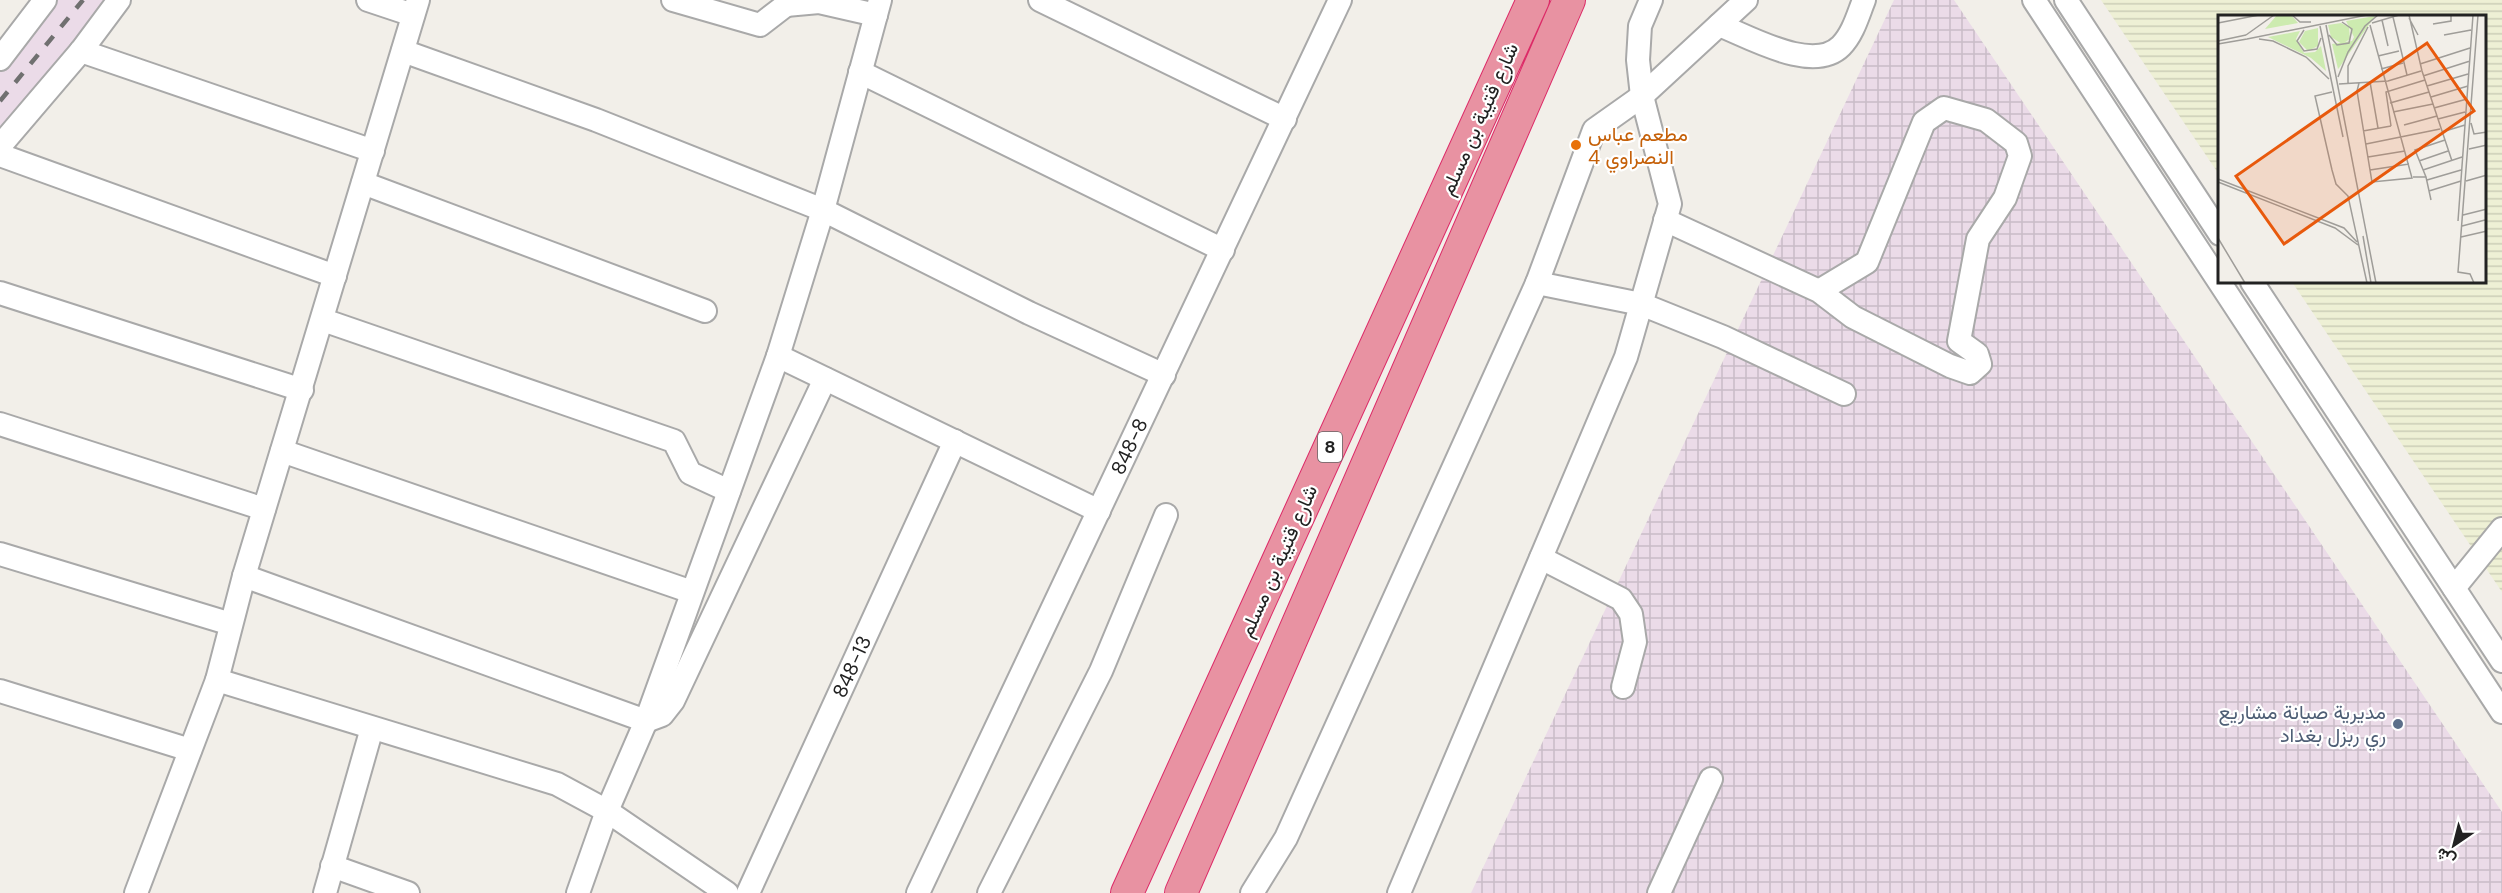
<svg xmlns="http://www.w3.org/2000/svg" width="2502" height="893" viewBox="0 0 2502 893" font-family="'DM Sans',Vazirmatn,sans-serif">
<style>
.industrial{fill:url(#industrial-grid)}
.railway{fill:#ebdbe8}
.farmland{fill:url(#farmland-rules)}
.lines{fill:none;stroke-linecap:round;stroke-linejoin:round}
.minor-casing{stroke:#a9a9a9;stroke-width:26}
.highway-casing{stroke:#dc2a67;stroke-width:34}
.minor{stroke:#fff;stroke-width:22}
.highway{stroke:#e892a2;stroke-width:32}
.rail{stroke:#707070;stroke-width:4.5;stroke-dasharray:12 12;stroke-linecap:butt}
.food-dot{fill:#e8710a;stroke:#fff;stroke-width:2}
.service-dot{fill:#5c6f8a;stroke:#fff;stroke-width:2}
.labels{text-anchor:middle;stroke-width:4.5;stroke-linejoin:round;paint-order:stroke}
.shield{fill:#fff;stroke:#646464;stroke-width:1.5}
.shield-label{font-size:18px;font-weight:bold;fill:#222}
.street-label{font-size:20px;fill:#222;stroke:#fff}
.food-label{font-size:20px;fill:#c56008;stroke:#fff;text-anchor:start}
.service-label{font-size:20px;fill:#4e5e75;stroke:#fff;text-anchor:end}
.inset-road{fill:none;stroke:#9f9d99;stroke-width:1.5}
.view{fill:#e8590c;fill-opacity:0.15;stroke:#e8590c;stroke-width:3}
.inset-edge{fill:none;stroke:#222;stroke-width:3}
</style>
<defs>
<pattern id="industrial-grid" width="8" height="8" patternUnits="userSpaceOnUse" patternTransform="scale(1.5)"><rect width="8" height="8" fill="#ebdbe8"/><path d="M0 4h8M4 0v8" fill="none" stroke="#c9bcc7"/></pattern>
<pattern id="farmland-rules" width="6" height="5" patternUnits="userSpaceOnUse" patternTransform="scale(1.5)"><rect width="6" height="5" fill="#eef0d5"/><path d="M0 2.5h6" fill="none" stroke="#ccceb7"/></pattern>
</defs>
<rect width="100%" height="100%" fill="#f2efe9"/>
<path class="industrial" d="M1894 0H1954L2502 812V893H1471Z"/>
<path class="railway" d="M56 0H108L0 132V67Z"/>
<path class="farmland" d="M2101 0H2502V592L2292 282H2486V16H2220V176Z"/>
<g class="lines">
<g class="minor-casing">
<g id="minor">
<path d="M368 0 413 15"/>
<path d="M673 0 760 25 786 5V0"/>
<path d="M1040 0 1285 119"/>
<path d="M2034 0 2502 712"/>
<path d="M2066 0 2220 234"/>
<path d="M786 5 819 2 876 15"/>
<path d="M1719 25C1750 37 1813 74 1841 46 1853 34 1858 15 1864 0"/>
<path d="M81 51 373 151"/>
<path d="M403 51 596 120 823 210 1029 313 1164 375"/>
<path d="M0 59 45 0"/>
<path d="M860 72 1223 250"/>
<path d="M0 146 81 51 119 0"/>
<path d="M0 155 335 276"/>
<path d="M363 183 705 311"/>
<path d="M1665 220 1819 291 1853 317 1950 366 1970 373 1980 364 1977 354 1959 341 1978 239 2005 198 2020 156 2016 143 1986 120 1944 108 1924 122 1867 262 1819 291"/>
<path d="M2252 282 2502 661"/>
<path d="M1537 283 1641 304 1723 337 1844 394"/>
<path d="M0 293 302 390"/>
<path d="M323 320 674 441 690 473 729 491"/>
<path d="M778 356 1099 511"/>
<path d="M0 424 264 509"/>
<path d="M282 451 692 592"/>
<path d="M0 554 231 624"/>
<path d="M1541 558 1621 599 1631 614 1635 642 1623 687"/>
<path d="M244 576 646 721 662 715 673 701 825 379"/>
<path d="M2454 588 2502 529"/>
<path d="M217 680 557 784 607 811 727 893"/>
<path d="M0 691 190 750"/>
<path d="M332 866 408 893"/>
<path d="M136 893 217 680 244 576 418 0"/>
<path d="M325 893 372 728"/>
<path d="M578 893 607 811 646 721 778 356 823 210 880 0"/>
<path id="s1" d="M748 893 955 441"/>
<path id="s2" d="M918 893 1340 0"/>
<path d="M989 893 1101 671 1166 515"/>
<path d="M1252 893 1286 838 1537 283 1594 130 1642 96 1746 0"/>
<path d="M1399 893 1626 357 1670 204 1642 96 1638 60 1640 26 1651 0"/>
<path d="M1659 893 1711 779"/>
</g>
</g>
<g class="highway-casing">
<path id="highway" d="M1127 893 1533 0
M1181 893 1569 0"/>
</g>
<use href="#minor" class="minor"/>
<use href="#highway" class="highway"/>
<path class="rail" d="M0 101 83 0"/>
</g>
<circle class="food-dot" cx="1576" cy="145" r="6"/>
<circle class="service-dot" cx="2398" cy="724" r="6"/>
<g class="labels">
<rect class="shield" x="1318" y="432" width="24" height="30" rx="4.5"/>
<g class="shield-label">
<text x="1330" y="453">8</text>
</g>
<g class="street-label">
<text transform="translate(1479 119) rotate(-66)" y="7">شارع قتيبة بن مسلم</text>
<text dy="7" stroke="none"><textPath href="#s2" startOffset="494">848-8</textPath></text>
<text transform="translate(1278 561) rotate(-66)" y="7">شارع قتيبة بن مسلم</text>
<text dy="7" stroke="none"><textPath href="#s1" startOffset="249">848-13</textPath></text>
</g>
<g class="food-label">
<text x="1588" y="141">مطعم عباس<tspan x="1588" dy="23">النصراوي 4</tspan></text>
</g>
<g class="service-label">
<text x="2386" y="719">مديرية صيانة مشاريع<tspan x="2386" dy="23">ري ربزل بغداد</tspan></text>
</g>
</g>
<g transform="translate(2218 15)">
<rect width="268" height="268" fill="#f2efe9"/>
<path d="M59 0H73L80 8 47 14ZM157 1 121 53 120 54 114 29 134 26 136 22 128 6ZM123 8 131 12 132 24 124 29 113 22 110 10ZM100 13V31L90 36 81 27 87 16ZM82 16 78 24 86 38 97 37 103 31 108 56 93 43 50 22Z" fill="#cdebb0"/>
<path class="inset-road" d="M74 0 82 7H93M191 0 204 56 234 146M175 2 189 60M191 3 200 20M164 5 170 31M0 8 41 0M154 8 181 0M215 9 233 6V0M108 10 158 268M102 11 125 122M86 15 79 26 86 36 99 34 103 23M28 20 56 0M111 20 119 30 131 28 134 14 124 7M226 20 253 15M29 24 149 0M41 24 55 26 88 42 111 64M0 26 28 20M0 29 29 24M160 41 181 36M202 49 252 33M163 54 185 48M205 61 252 46M120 62 130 37 147 11 160 0M152 67 160 113M130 68V51L150 12M141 68 139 76 154 167 194 163 152 10M121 69 170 66 203 56M209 71 250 59M114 77 97 81 114 155 118 169 130 181 149 268M213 82 250 71M172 88 211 77M216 93 249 84M175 97 215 89M220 104 247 97M253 108 256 119 269 117M186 110 219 101M173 111 168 77 207 65M145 116 173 111M224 117 247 110M148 129 222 114M251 134 269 130M150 142 187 136M201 146 230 136M152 155 191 149M205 155 244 142M195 162H208L213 185M208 162 197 135 227 125M0 164 126 213 139 227M209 165 243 155M248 166 269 160M0 167 117 213 140 230M211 176 243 166M245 200 269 194M240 206 255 0M244 211 267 205M145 221 153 268M243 222 269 216M0 223 27 268M256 268 252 259 240 257 260 0"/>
<path class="view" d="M209 28 256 96 66 229 18 161Z"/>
<rect width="268" height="268" class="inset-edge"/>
</g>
<g transform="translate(2454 845) rotate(215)" stroke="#ffffff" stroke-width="4.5" paint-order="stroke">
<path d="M0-4.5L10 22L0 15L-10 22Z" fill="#222222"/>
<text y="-9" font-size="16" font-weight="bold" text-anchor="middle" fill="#222222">ش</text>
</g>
</svg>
